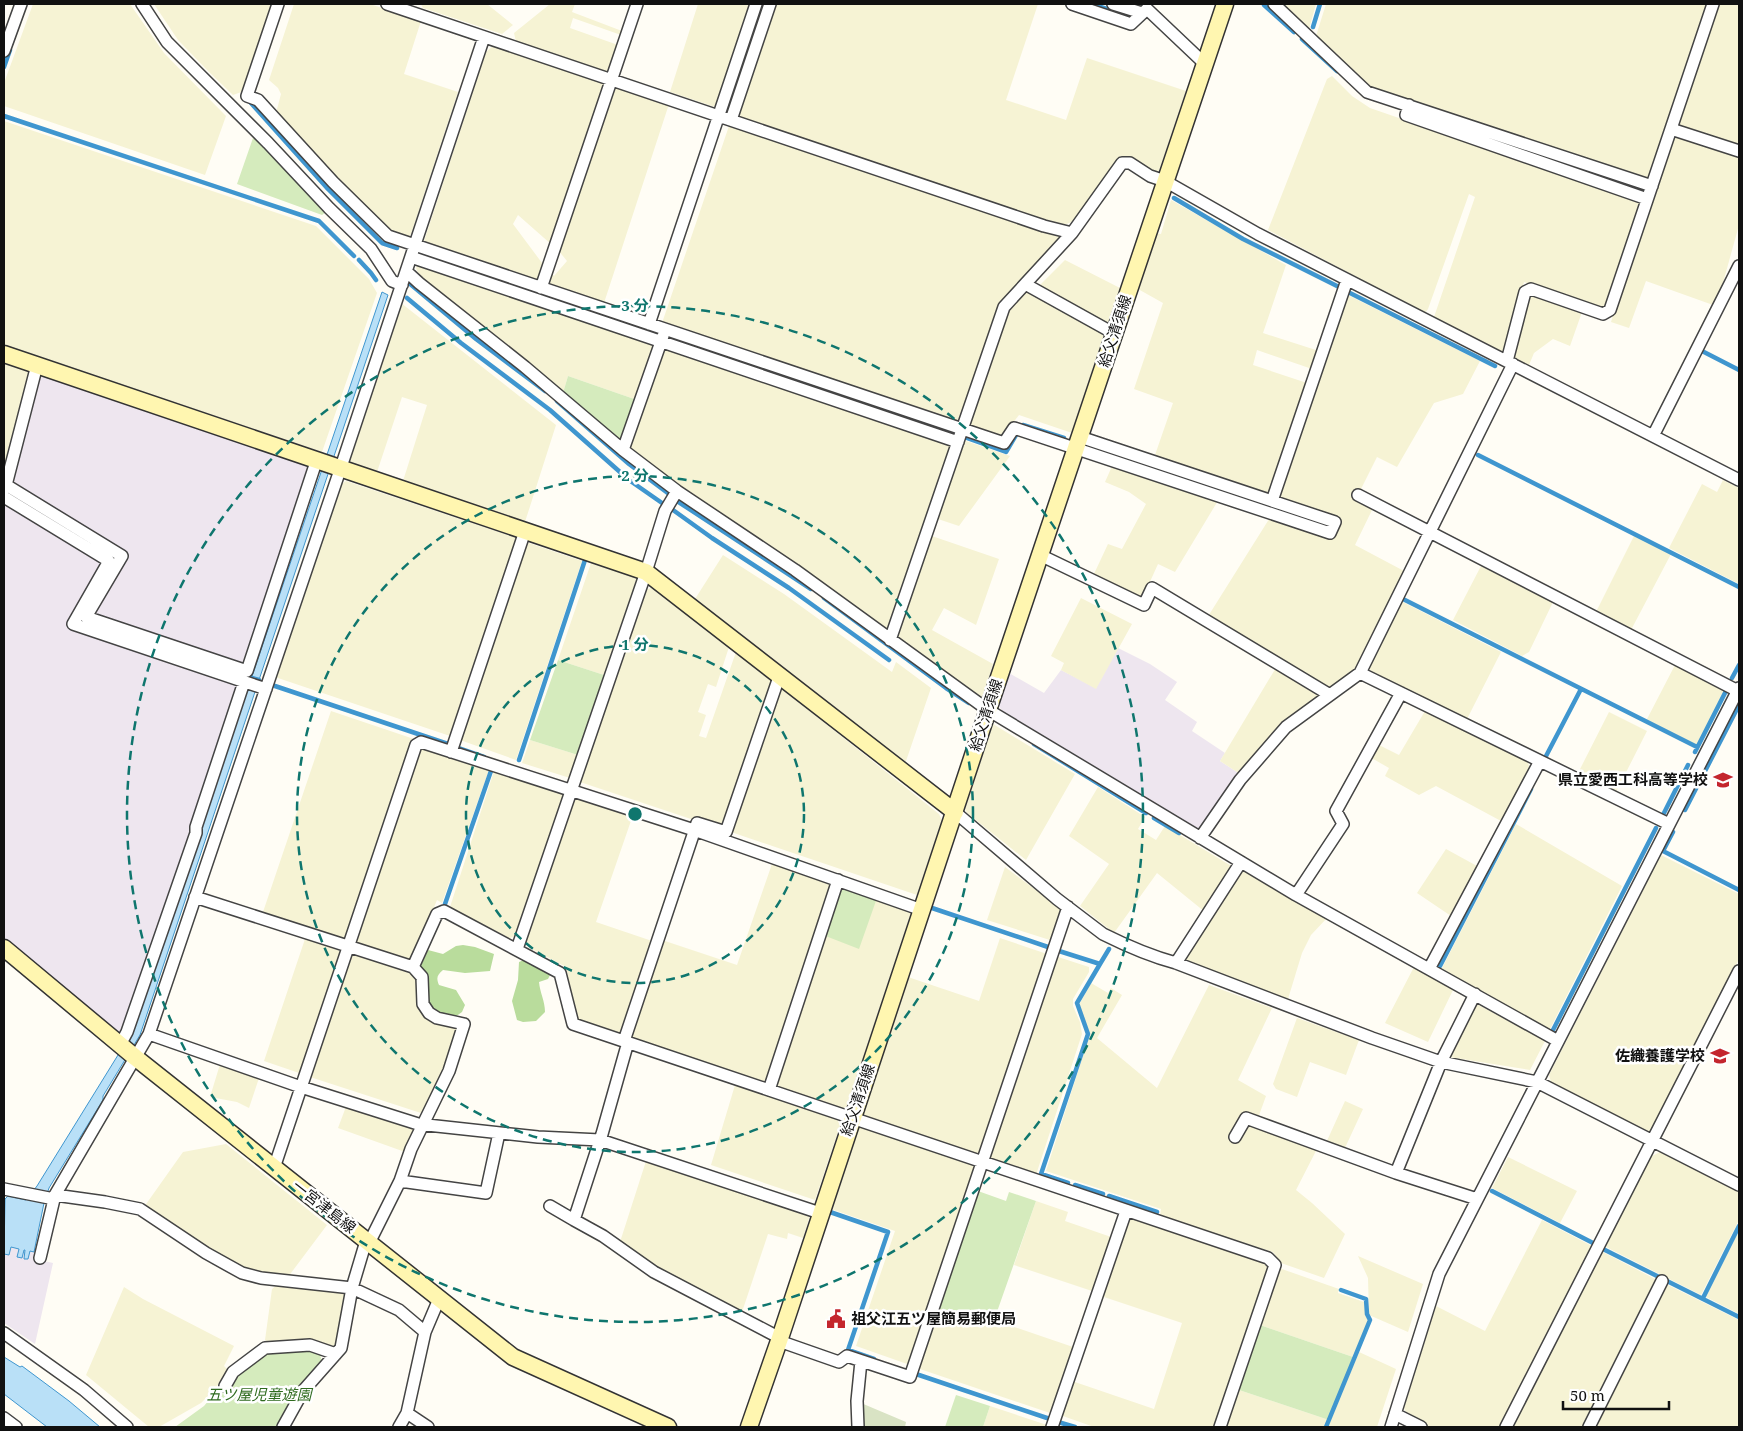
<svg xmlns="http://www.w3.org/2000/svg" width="1743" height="1431" viewBox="0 0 1743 1431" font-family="'Noto Serif','Noto Sans JP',serif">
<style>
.industrial{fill:#eee6ef}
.farmland{fill:#f6f3d4}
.green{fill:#d5ebbd}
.forest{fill:#b9dc9c}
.cemetery{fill:#d9e3c4}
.water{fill:#b9e0f7;stroke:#3f96cf}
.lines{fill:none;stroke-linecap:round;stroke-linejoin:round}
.stream{stroke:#3f96cf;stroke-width:4.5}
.street-casing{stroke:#444;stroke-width:14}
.secondary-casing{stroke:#333;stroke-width:19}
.street{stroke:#fff;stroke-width:11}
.secondary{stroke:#fff6b0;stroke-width:16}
.ring{fill:none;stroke:#0f766e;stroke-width:2.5;stroke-dasharray:9 6}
.labels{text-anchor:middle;stroke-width:5;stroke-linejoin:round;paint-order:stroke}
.street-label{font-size:15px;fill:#111;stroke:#fff}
.poi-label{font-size:15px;font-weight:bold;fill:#111;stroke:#fff;text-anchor:end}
.park-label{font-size:15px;font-style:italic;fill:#2f6b1f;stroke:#fff}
.centre{fill:#0f766e;stroke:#fff;stroke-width:2.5}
.ring-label{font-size:15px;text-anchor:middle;font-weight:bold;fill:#0f766e;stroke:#fff;stroke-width:5;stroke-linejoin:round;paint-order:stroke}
</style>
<rect width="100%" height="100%" fill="#fffdf5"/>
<path class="industrial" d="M46 376 308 463 307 467 308 469 241 667 91 616 126 556 9 485 38 378Z
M4 502 105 563 69 625 240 683 188 835 191 836 123 1035 4 941Z
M1118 648 1150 664 1177 682 1165 700 1197 722 1192 731 1225 753 1220 761 1240 774 1200 833 1003 712 998 705 1009 673 1044 693 1061 670 1096 688Z
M11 1247 19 1249 18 1257 22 1258 24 1250H26L24 1259 30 1251 36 1252 35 1259 53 1263 35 1344 4 1323V1254L9 1255Z"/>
<path class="farmland" d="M33 4H130L164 53 226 116 205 175 4 106V83Z
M154 4H274L244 91 233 95 209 72 178 40Z
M294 4H370L421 21 404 74 458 92 411 234 408 237 391 232 334 178 276 113 281 94 278 88 269 80Z
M421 4H487L513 25 502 34 423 8Z
M550 4H575L572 12 622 31 621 35 573 18 570 28 618 45 610 70 605 72 516 42 514 33Z
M698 4H752L718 108 670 92Z
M776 4H1038L1006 100 1066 120 1087 58 1186 91 1159 171 1153 172 1128 156 1119 157 1074 221 1064 225H1055L740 119 739 114Z
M1278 4H1316L1309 29Z
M1326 4H1709L1651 178 1646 181 1371 88 1316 36Z
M1718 4H1739V146L1681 127 1678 120Z
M494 45 603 82 605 84 552 245 518 215 513 224 545 267 539 285 423 244 486 52Z
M1332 76 1352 96 1370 108 1642 202 1607 306 1602 310 1524 282 1507 350 1503 353 1434 317 1475 197 1469 194 1428 309 1425 313 1268 230 1327 79Z
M615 87 669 104 604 303 549 285 547 281 550 272 554 276 567 261 558 250 612 88Z
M4 121 316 226 369 279 377 293 322 452 4 345Z
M729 126 1060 237 1061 240 1001 304 960 422 957 424 662 323Z
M1676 135 1739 156V225L1721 290 1713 305 1646 281 1629 328 1611 322 1671 139Z
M1171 200 1286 265 1263 333 1319 351 1312 369 1257 350 1253 365 1307 383 1271 492 1267 494 1155 455 1173 403 1134 389 1163 303 1138 289 1156 233 1161 234Z
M1065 260 1120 288 1107 326 1037 288Z
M418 264 657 343 637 400 568 376 563 393 421 281 416 268Z
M1025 289 1104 334 1072 433 1019 415 1003 436 999 438 968 428 1007 309Z
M1346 294 1480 361 1463 394 1434 403 1397 467 1377 457 1356 499 1373 508 1355 545 1404 571 1358 671 1331 690 1207 618 1271 516 1331 536 1340 517 1279 497Z
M1533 295 1582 312 1570 346 1553 339 1534 353 1529 365 1513 358 1527 298Z
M401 303 556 425 525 522 403 481 427 405 402 397 377 472 351 463 349 458Z
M663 347 949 444 952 448 890 633 679 488 628 449Z
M4 362 26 370 30 376 4 477Z
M963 440 1010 456 959 526 935 518Z
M1113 464 1219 499 1175 572 1158 564 1144 595 1137 597 1093 576 1108 544 1122 549 1146 504 1129 492 1105 482Z
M1723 480 1739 488V584L1669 548 1702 484 1717 492Z
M346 481 520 539 453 737 275 677 340 485Z
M929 535 999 559 976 625 944 608 932 630 993 664 982 699 894 636Z
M1634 536 1671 554 1631 630 1596 612Z
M526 542 582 561 516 760 460 740Z
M723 555 784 594 892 672 896 662 931 688 905 764 695 599Z
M591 563 635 577 636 580 604 675 558 660Z
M1481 566 1553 602 1529 652 1522 656 1453 620Z
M654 587 729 647 716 687 708 684 698 712 706 715 699 736 706 738 736 652 771 681 773 688 722 827 694 820 580 782 645 590Z
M1081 598 1132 624 1096 689 1061 670 1064 663 1051 656Z
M1401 601 1501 652 1466 721 1372 674 1369 666Z
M1675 665 1724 690 1696 746 1646 721Z
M1277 666 1321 696 1240 774 1220 761Z
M782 689 939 814 942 820 917 895 731 832 778 690Z
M331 711 414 739 350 938 346 940 263 912Z
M1425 711 1528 762 1529 767 1501 821 1436 786 1419 795 1385 776 1389 768 1368 756 1375 743 1399 755Z
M1609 712 1647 731 1615 794 1577 775Z
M993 724 1075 774 1026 860 967 813 965 809Z
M530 740 578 755 570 778 522 763Z
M420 745 490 767 442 903 437 900 413 959 407 961 355 945V939Z
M495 768 566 792 517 936 509 938 450 907Z
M1098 787 1145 817 1138 829 1156 840 1165 826 1233 867 1205 912 1157 873 1114 933 1080 906 1109 864 1069 836Z
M575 795 633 815 596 922 655 942 624 1032 619 1035 577 1020 566 967 528 947 526 939Z
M1516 824 1622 886 1549 1031 1441 970Z
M1446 849 1477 866 1451 916 1417 893Z
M1661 855 1739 894V959L1653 1130 1648 1132 1551 1082 1549 1075Z
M773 861 834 881 768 1078 763 1082 633 1038 630 1035 662 940 737 965Z
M1005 867 1063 910 1053 941 987 920Z
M1243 868 1327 918 1311 935 1302 953 1288 999 1185 960 1184 956Z
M877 898 912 910 847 1106 842 1109 775 1086 823 935Z
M1000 938 1050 955 983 1153 978 1156 863 1118 861 1114 908 977 979 1001Z
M305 939 340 951 342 955 302 1074 264 1061Z
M353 954 415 975 457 1027 451 1054 424 1114 307 1076 347 957Z
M1055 956 1089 967V972L1073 999V1006L1080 1022 1082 1034 1036 1175 989 1159Z
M1415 965 1454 988 1428 1042 1385 1023Z
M1091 983 1108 993 1111 988 1122 995 1097 1038 1157 1088 1209 985 1272 1008 1238 1080 1266 1096 1258 1118 1243 1113 1229 1139 1236 1143 1245 1125 1252 1123 1318 1147 1296 1190 1312 1203 1345 1234 1324 1278 1281 1263 1273 1252 1160 1216 1161 1209 1046 1171 1090 1034 1079 1005Z
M1477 1004 1545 1041 1530 1070 1449 1057 1472 1005Z
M1297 1018 1359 1040 1346 1075 1310 1062 1297 1097 1276 1089 1273 1084Z
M221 1061 260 1075 249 1108 237 1102 210 1097Z
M735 1085 837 1119 840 1126 815 1200 711 1165Z
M1345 1101 1363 1109 1344 1150 1326 1143Z
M347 1104 418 1127 408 1141 405 1152 338 1128Z
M860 1127 978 1167 910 1365 856 1346 895 1231 831 1209 856 1128Z
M226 1144 327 1225 288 1277 245 1269 234 1265 144 1207 183 1152Z
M1660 1152 1739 1192V1220L1701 1295 1604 1246 1650 1157Z
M1508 1157 1577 1191 1560 1223 1492 1188Z
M647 1158 811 1212 803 1238 788 1233 787 1239 768 1234 742 1312 656 1268 620 1242Z
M1036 1201 1068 1212 1065 1221 1114 1238 1095 1292 1014 1265Z
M1131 1218 1265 1263 1268 1269 1214 1427H1094L1060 1415 1072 1381 1154 1409 1182 1323 1101 1296 1127 1219Z
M1542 1220 1592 1246 1500 1427H1430L1408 1416 1404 1408 1436 1306 1485 1331Z
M1739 1231V1314L1706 1297Z
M1601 1251 1659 1281 1584 1427H1512Z
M1358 1256 1423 1284 1408 1332 1369 1315 1368 1278Z
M1279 1268 1339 1289 1338 1293 1364 1302 1366 1316 1368 1321 1353 1357 1260 1325Z
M1664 1283 1739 1320V1427H1592Z
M278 1284 347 1292 338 1344 334 1346 308 1340 268 1342 265 1340 272 1289Z
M124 1287 143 1299 234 1346 224 1366 228 1370 215 1389 201 1403 159 1427H149L86 1375Z
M938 1308 992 1326 994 1320 1076 1348 1053 1414 917 1368Z
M1359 1352 1396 1369 1377 1427H1328Z
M1239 1390 1329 1420 1325 1427H1226Z
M990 1406 1050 1426 1049 1427H983Z"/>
<path class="green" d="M253 138 267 149 326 212 322 215 237 184Z
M568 376 637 400 621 443 563 393Z
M558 660 604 675 578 755 530 740Z
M843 886 877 898 859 949 823 935 839 889Z
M978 1191 1006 1201 1009 1192 1036 1201 992 1326 938 1308Z
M1260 1325 1353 1357 1329 1420 1239 1390Z
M308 1349 320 1353 322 1363 297 1390 276 1427H175L204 1406 221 1386 262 1355 276 1350Z
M956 1395 990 1406 983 1427H945Z"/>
<path class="forest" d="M463 945 475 947 494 954 490 971 465 973 443 970C437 975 436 978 439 985L456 990 465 1005 462 1012 455 1017 433 1012 429 1005 420 968 428 950 443 954 456 946Z
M524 960 551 973 548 979 539 982C540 993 545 1001 545 1012L536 1021 523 1022 517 1020 512 1001 518 980 519 962Z"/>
<path class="cemetery" d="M861 1403 906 1422 905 1427H861Z"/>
<path class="water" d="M382 292 388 295 140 1035 103 1096V1100L49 1188 44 1203 34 1252 30 1251 28 1259H24L25 1250H24L22 1258 17 1257 19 1249 11 1247 9 1255 4 1254 5 1199 8 1196 26 1200 37 1186 131 1034Z
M4 1357 20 1367 22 1366 69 1401 100 1427H47L4 1394Z"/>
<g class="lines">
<path class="stream" d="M1092 4 1124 15
M1264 5 1294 32
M1313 27 1320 4
M1302 39 1337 71
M743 62 762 4
M4 67 10 50
M251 103 328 189 382 243 397 248
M4 116 319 221 354 256
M1505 143 1644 191
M1174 198 1243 239 1339 287
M420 254 654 333
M359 260 371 273 376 280
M409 283 476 339 545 391
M1348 292 1495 366
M407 298 461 343 550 410 629 480 662 503
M666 337 953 434
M1702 351 1739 370
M557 401 629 464 669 494
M1023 425 1064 438
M964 437 1006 452 1016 435
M1478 455 1739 587
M1209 486 1328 526
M677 501 811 589
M673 510 712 538 789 588 889 660
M824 598 946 688 969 703
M1403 599 1697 747
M241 675 259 680
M1732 678 1739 665
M275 686 448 744
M1034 744 1146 813
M458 748 484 757
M1695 752 1726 691
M1545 758 1581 689
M519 760 585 560
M1685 810 1739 705
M1663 815 1688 765
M1154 818 1179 833
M1673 832 1663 851 1739 890
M445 904 492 768
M932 908 1048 947
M1059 951 1100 964 1077 1003 1088 1034 1041 1174 1068 1183
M1100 964 1109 949
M1440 966 1531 789
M1553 1030 1656 828
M1075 1185 1103 1194
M1492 1191 1593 1243
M1109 1196 1157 1212
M830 1212 888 1232 848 1350 874 1359
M1603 1249 1739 1317
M1703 1298 1739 1226
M916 1374 1050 1419
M1058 1422 1075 1427
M1326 1427 1370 1320 1367 1314 1366 1299 1341 1290"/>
<g class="street-casing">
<path id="street" d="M142 4 167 42 268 143 329 208 371 249 392 281 402 285
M278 4 247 96 258 100 333 182 388 236 1004 443 1014 428 1330 533 1335 522 1080 437
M387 4 1044 226 1072 233 1122 163H1130L1150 176 1165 181 1258 234 1739 480
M1072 4 1131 24 1147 9 1205 64
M1113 4 1142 13
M1274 4 1367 92 1652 186
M4 51 21 4
M1409 105 1406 115 1647 199
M731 120 770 4
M1671 129 1739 151
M411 257 958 442
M407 272 419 283 525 367 623 450 677 491 795 570 988 710 1296 895 1558 1041
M1025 284 1115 334
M541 288 637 4
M649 324 756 4
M1507 361 1525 292 1531 289 1603 314 1610 310 1713 4
M1653 436 1739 266
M623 450 663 336
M6 485 122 556 86 617 247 671 317 459
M4 489 6 485 37 365
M1358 495 1738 691
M4 497 109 561 73 624 266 689
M1272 501 1347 280
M1040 555 1144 605 1152 588 1330 695
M890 640 1004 307 1072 233
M1360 673 1669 824
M451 752 525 531
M955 812 1057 899 1103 934C1127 946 1150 956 1176 963L1372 1038 1441 1062 1537 1082 1739 1185
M1200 838 1240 780 1286 727 1360 673 1513 364
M1296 895 1343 824 1336 811 1401 693
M195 897 413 967 437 914 444 911 560 973 573 1024 1268 1258 1275 1265 1220 1427
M517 949 646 572 665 511 677 491
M1176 963 1241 862
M1429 969 1540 761
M149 1034 301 1087 418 1124 538 1137 600 1140 820 1213
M624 1041 697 823 726 832 779 677
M628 1042 602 1134 574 1220 603 1236 654 1272 780 1338
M120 1045 127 1032 196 833V827L244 682
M769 1090 838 880
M1235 1137 1246 1118 1396 1173 1477 1199
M274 1168 416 745 421 742 694 830 922 910
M1396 1173 1441 1062 1475 994
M400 1181 486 1193 499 1133
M4 1189 54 1199
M55 1195 105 1202 140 1209 206 1253 242 1273 261 1278 352 1288 366 1241
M550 1206 574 1220
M369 1243 400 1181 411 1149 449 1071 464 1024 437 1018 429 1013 423 1004 422 977 413 967
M40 1258 55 1195 149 1034 341 467 484 37
M4 1333 84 1390 127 1427
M779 1341 839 1362 847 1356 910 1377 1068 907
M225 1386 233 1372 265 1348 310 1345 336 1354
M1395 1414 1421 1427
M4 1418 16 1427
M283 1427 303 1391 341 1348 352 1288 399 1310 425 1332
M399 1427 407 1413
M428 1427 407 1413 425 1332 439 1299
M858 1427 857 1401 861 1361
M1052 1427 1126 1211
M1391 1427 1439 1274 1739 688
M1506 1427 1739 971
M1589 1427 1662 1281"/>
</g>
<g class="secondary-casing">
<path id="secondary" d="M4 354 646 572 955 812
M4 948 136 1058 513 1357 668 1427
M749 1427 780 1338 988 710 1225 4"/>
</g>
<use href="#street" class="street"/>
<use href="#secondary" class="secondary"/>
</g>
<g class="ring">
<circle cx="635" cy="814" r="169"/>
<circle cx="635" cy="814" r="338"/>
<circle cx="635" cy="814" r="508"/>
</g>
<defs>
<g id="school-bare" transform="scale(1.5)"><path d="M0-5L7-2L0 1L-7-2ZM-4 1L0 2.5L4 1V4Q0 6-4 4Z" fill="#c4262e" stroke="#fff" stroke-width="2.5" paint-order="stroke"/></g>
<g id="civic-bare" transform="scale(1.5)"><path d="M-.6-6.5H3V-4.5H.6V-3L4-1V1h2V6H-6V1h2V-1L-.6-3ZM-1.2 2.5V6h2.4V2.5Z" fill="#c4262e" stroke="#fff" stroke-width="2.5" paint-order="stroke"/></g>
</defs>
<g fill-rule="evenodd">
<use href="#school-bare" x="1723" y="780"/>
<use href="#school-bare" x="1720" y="1056"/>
<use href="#civic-bare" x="836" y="1319"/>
</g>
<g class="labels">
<g class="street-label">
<text transform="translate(1115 331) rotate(-72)" y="5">給父清須線</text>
<text transform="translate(986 715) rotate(-72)" y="5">給父清須線</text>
<text transform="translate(858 1100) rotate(-71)" y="5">給父清須線</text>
<text transform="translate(324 1207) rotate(38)" y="5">一宮津島線</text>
</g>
<g class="poi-label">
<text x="1708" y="785">県立愛西工科高等学校</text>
<text x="1705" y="1061">佐織養護学校</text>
<text x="851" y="1324" text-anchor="start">祖父江五ツ屋簡易郵便局</text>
</g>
<g class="park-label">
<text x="259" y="1400">五ツ屋児童遊園</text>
</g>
</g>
<circle cx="635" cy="814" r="8" class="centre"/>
<g class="ring-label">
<text x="635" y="311">3 分</text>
<text x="635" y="481">2 分</text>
<text x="635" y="650">1 分</text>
</g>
<rect width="1743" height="1431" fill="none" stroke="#111111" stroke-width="10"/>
<path d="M1563 1401v8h106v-8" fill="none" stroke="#111111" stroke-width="2.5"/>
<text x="1570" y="1401" font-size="15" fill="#111111" stroke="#ffffff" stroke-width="4" paint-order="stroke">50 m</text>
</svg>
